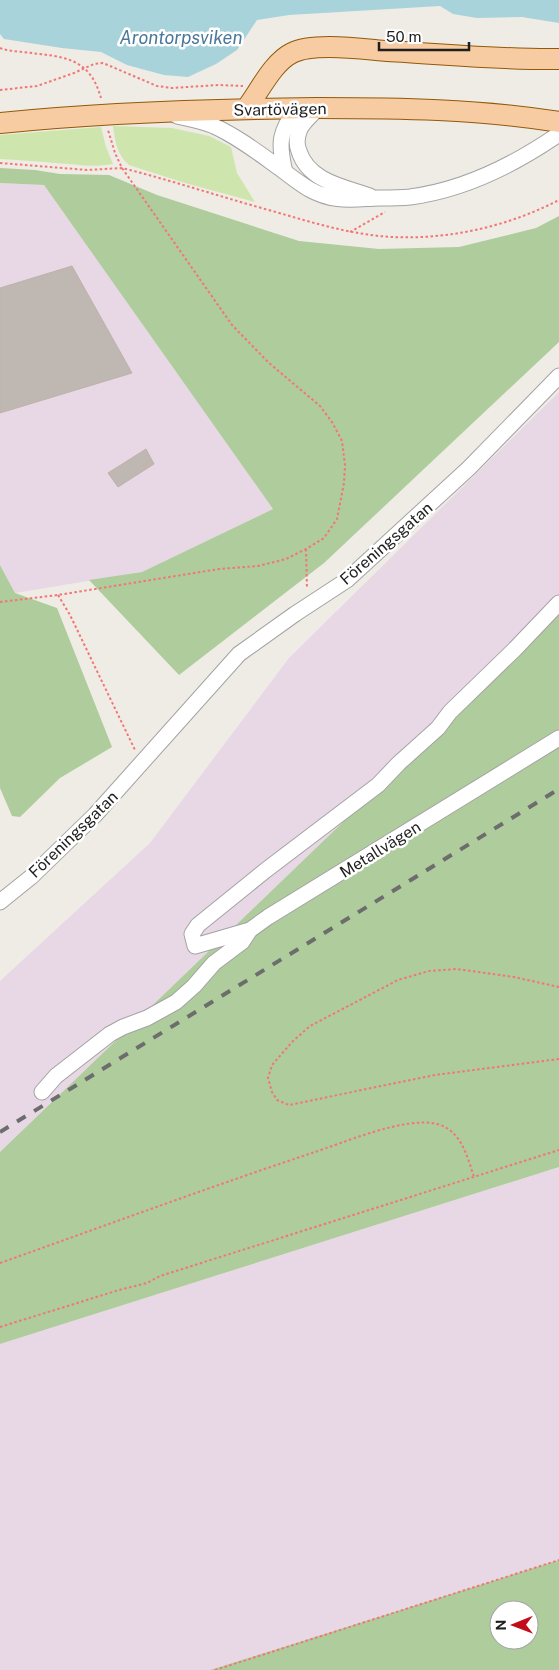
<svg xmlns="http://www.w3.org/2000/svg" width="559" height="1670" viewBox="0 0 559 1670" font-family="'Public Sans',sans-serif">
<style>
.industrial{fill:#e8d8e6}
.grass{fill:#cee6ae}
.forest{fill:#aecc9c;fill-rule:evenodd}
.water{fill:#a8d3da}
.building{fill:#bfb7b2;stroke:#c0b1a9}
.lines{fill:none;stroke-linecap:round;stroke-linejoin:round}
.minor-casing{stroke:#a3a3a3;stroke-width:17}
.major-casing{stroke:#925908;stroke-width:22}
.path{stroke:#f27673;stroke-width:2;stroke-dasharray:2.5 2.5;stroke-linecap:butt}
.minor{stroke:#fff;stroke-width:15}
.major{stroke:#f7cca3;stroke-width:20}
.rail{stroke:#6d6d6d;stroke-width:4;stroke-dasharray:10 10;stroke-linecap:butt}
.labels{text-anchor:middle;stroke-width:5;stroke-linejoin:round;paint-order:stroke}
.street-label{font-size:16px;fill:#1f1f1f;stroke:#fff}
.water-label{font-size:18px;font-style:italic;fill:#4a789b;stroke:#fff}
</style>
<rect width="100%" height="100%" fill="#efebe5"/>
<path class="industrial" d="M0 183 44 185 273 509 142 572 15 593 0 565Z
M559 392V605L422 746 0 1152V981L150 843 289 658Z
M559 1167V1560L210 1670H0V1344Z"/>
<path class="grass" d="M113 126 172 128 209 136 231 147 237 173 255 202 185 183 129 165C117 155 115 141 113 126Z
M101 127 106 147 113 164C92 168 75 164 55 163 36 161 18 160 0 159V135Z"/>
<path class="forest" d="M0 168 35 170 60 174 109 175 157 195 299 241 379 249 459 247 536 228 559 216V342L324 563 179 675 89 580 142 572 273 509 44 185 0 183Z
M0 565 15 593 57 608 112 747 60 778 20 817 12 816 0 788Z
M559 605V1167L0 1344V1152L422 746Z
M559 1560V1670H210ZM499 1610H529V1640H499Z"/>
<path class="water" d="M0 0H559V23L522 17 477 18 453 14 440 6 289 15 257 20 237 50 216 64 188 77 164 75 127 65 101 52 62 48 4 39 0 34Z"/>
<path class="building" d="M72 266 132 373 0 413V288Z
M146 449 154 464 118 487 108 473Z"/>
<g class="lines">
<g class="minor-casing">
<path id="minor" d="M318 108C312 115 304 121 300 129 297 136 296 144 299 151 308 181 344 187 370 196
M177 116C190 119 202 121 214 126 238 137 260 154 281 169 290 176 299 183 309 189 334 203 352 199 379 198 389 198 400 198 410 197 464 190 514 165 559 134
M285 172C278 143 279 132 297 108
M559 603 515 649 450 712 438 728 399 763 378 785 266 870 198 925 192 934 195 946 250 930 268 917 559 738
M0 902 31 877 95 815 239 654 295 614 347 580 469 468 559 376
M42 1092 56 1076 110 1034 123 1027 147 1018 176 1002 194 986 214 963 242 942 250 930"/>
</g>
<g class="major-casing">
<path id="major" d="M246 109C259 92 273 62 292 53 313 42 362 49 387 51 444 54 502 60 559 59
M0 123C105 112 212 109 317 108 398 108 479 109 559 122"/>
</g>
<path class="path" d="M0 48C7 51 15 51 23 52 61 57 89 55 101 98
M0 90 37 86 74 73 94 64 103 63 157 86 172 88 218 85 243 86
M0 163 87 170 122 168C174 181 224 198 276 212 310 222 343 232 379 236 440 242 505 228 559 200
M350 232 385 212
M306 549 307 589
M58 595 70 615 135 750
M0 602 58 595 219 569 258 566 286 559 306 549 324 538 337 519 344 483 345 465 342 441 332 422 320 406 269 363 232 325 122 168 115 153 108 130
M559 987 514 977 457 969 429 971 398 980 310 1026 292 1042 272 1065 268 1078 272 1092 277 1100 289 1105 435 1075 559 1059
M0 1263C104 1226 207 1188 312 1153 343 1143 405 1116 437 1124 461 1130 467 1156 474 1177
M0 1327 119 1290 147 1283 160 1276 559 1150
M215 1670 559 1560"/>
<use href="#minor" class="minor"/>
<use href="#major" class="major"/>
<path class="rail" d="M0 1132 559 789"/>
</g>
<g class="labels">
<g class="street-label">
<text transform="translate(280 109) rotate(-1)" y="6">Svartövägen</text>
<text transform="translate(386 543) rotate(-41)" y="6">Föreningsgatan</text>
<text transform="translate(73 834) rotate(-44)" y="6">Föreningsgatan</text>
<text transform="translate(380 849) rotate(-32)" y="6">Metallvägen</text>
</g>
<g class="water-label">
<text x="181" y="44">Arontorpsviken</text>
</g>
</g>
<g transform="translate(514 1625) rotate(269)"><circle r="24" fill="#ffffff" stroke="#a5a5a5"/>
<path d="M0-4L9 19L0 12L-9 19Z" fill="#c30b19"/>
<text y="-8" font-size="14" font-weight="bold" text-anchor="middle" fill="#1f1f1f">N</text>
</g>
<path d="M379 42v8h90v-8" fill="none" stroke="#1f1f1f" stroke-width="2.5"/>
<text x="386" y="42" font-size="15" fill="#1f1f1f" stroke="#ffffff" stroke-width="4" paint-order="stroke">50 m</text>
</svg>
